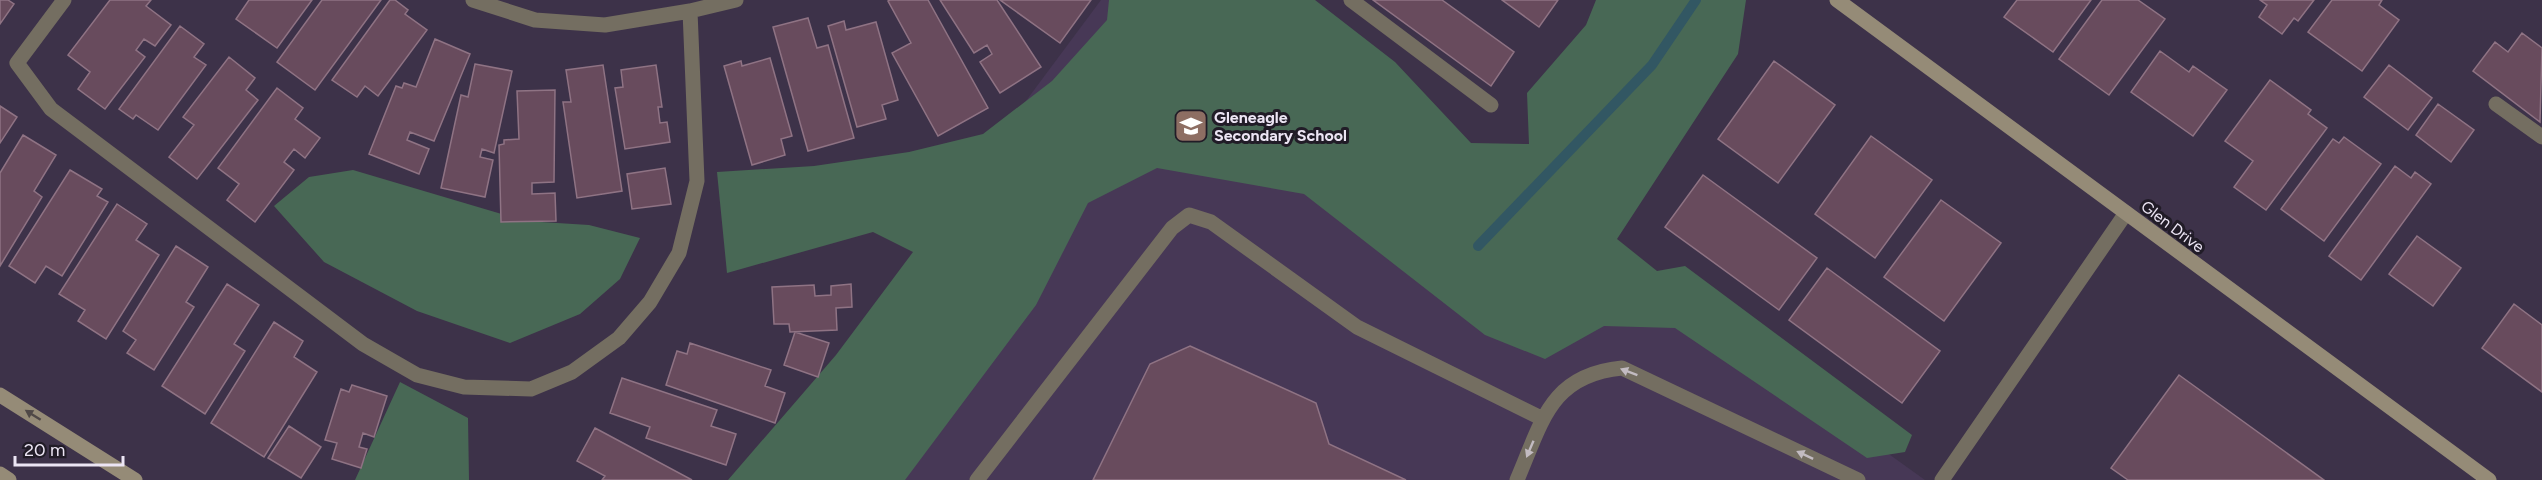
<svg xmlns="http://www.w3.org/2000/svg" width="2542" height="480" viewBox="0 0 2542 480" font-family="Figtree,sans-serif">
<style>
.built{fill:#473856}
.forest{fill:#486855}
.lines{fill:none;stroke-linecap:round;stroke-linejoin:round}
.stream{stroke:#325763;stroke-width:10}
.building{fill:#684b5d;stroke:#8f7384;stroke-width:1.5}
.lane{stroke:#746e61;stroke-width:15}
.secondary{stroke:#958b77;stroke-width:15}
.oneway{fill:#c2bbc1}
.oneway2{fill:#4f4847}
.labels{text-anchor:middle;stroke-width:6;stroke-linejoin:round;paint-order:stroke}
.poi-label{font-size:16px;font-weight:bold;fill:#ece5f4;stroke:#211c27;text-anchor:start}
.street-label{font-size:16px;fill:#ece5f4;stroke:#211c27}
</style>
<rect width="100%" height="100%" fill="#3d3249"/>
<path class="built" d="M1101 0H1211L1617 259 1925 480H744Z"/>
<path class="forest" d="M1109 0H1315L1395 62 1471 143 1529 144 1527 93 1586 25 1596 0H1746L1738 54 1617 239 1657 271 1685 266 1912 435 1905 452 1867 458 1675 328 1604 326 1545 359 1485 335 1304 194 1157 168 1088 203 1036 305 905 480H728L836 355 913 252 873 232 727 273 717 172 814 166 909 152 983 134 1052 81 1107 20Z
M353 170 525 221 589 225 640 238 620 279 580 314 510 343 417 311 324 262 274 206 309 177Z
M400 382 468 418 469 480H355Z"/>
<g class="lines">
<path class="stream" d="M1478 246 1652 65 1696 0"/>
</g>
<path class="building" d="M0 0H8L14 4 0 24Z
M110 0H151L146 6 171 25 155 46 144 39 136 50 145 57 105 109 78 89 90 72 68 55Z
M249 0H312L277 48 236 19Z
M322 0H381L315 90 277 62Z
M390 0H395L408 10 405 14 427 30 378 96 365 86 357 97 332 80Z
M890 0H928L988 108 938 136 892 53 911 43 888 1Z
M940 0H997L1041 67 1000 93 980 62 992 54 987 45 974 53Z
M1000 0H1091L1060 43Z
M1373 0H1442L1514 52 1491 86Z
M1502 0H1558L1539 27Z
M2017 0H2091L2053 52 2004 17Z
M2102 0H2138L2165 19 2109 95 2059 59Z
M2260 0H2314L2298 21 2294 18 2282 34 2259 17 2267 5Z
M2332 0H2382L2379 5 2399 20 2362 71 2308 32Z
M808 18 817 48 828 45 854 138 808 151 773 27Z
M844 21 846 30 876 22 898 100 882 105 886 119 857 127 828 26Z
M180 26 204 44 194 57 206 65 158 130 136 115 133 119 119 109Z
M2522 33 2542 48 2540 122 2473 71 2495 42 2508 52Z
M435 39 470 54 434 141 410 132 407 140 429 149 419 174 369 154 396 86 402 88 404 83 416 87Z
M2160 51 2189 72 2193 66 2227 90 2193 136 2131 92Z
M229 57 255 78 246 90 258 100 197 179 169 157 194 125 183 117Z
M770 58 792 136 781 139 785 155 752 165 724 66 741 61 742 66Z
M1774 61 1835 105 1778 183 1718 139Z
M475 64 512 71 494 153 482 149 480 157 493 160 485 197 441 188 461 95 468 97Z
M603 65 622 191 577 198 563 102H571L566 70Z
M656 65 662 107H658L660 123 667 122 670 142 625 149 615 88 623 87 621 70Z
M2389 65 2432 98 2408 130 2364 97Z
M2270 80 2311 110 2308 114 2327 128 2266 210 2234 187 2253 161 2225 141Z
M277 88 303 108 295 119 320 138 305 158 294 149 284 162 294 170 255 222 227 200 239 184 218 168Z
M555 90 554 182 532 183V194L555 193 556 221 501 222 499 145 504 144V140L519 139 517 91Z
M2438 104 2474 130 2451 162 2416 135Z
M0 106 17 117 0 143Z
M23 135 56 155 34 191 42 197 0 266V173Z
M1871 136 1932 180 1875 258 1815 214Z
M2344 137 2381 164 2324 241 2281 209 2333 139 2339 143Z
M2395 166 2411 178 2415 172 2431 184 2361 280 2329 256Z
M665 168 671 204 632 209 627 174Z
M70 170 102 189 97 196 108 202 62 276 46 266 35 283 9 266Z
M1703 175 1817 258 1779 310 1665 227Z
M1941 200 2001 243 1944 321 1884 277Z
M117 204 147 224 136 240 159 255 106 339 78 321 85 310 59 294Z
M2417 236 2461 268 2433 306 2389 274Z
M176 246 208 267 186 302 194 307 154 370 127 353 136 340 123 331Z
M1827 268 1940 351 1902 403 1789 320Z
M227 284 259 305 234 344 245 351 205 414 162 386Z
M851 284 852 307 836 308 837 330 790 332 789 324H774L772 287 814 285 815 296 831 295V286Z
M2514 304 2542 325V392L2482 348Z
M274 322 303 341 294 357 317 372 264 457 211 423Z
M795 332 829 343 818 377 784 365Z
M690 343 771 370 765 386 785 393 775 423 666 385 677 351 687 354Z
M1190 346 1316 403 1329 444 1406 480H1093L1150 364Z
M2179 375 2324 480H2128L2111 468Z
M622 378 717 410 711 426 736 434 726 465 646 438 650 427 610 413Z
M352 385 387 396 374 437 363 433 359 447 367 449 361 468 332 459 337 443 325 440 341 389 349 392Z
M289 426 321 447 301 478 268 458Z
M595 428 692 480H602L605 476 577 461Z"/>
<g class="lines">
<path class="lane" d="M64 0 17 63 51 109 363 344 417 375 464 387 531 389 572 372 619 338 650 302 679 253 697 181 690 11 605 25 535 20 473 0
M1351 0 1491 105
M690 11 736 0
M2496 104 2542 137
M977 480 1172 228 1189 215 1211 222 1357 327 1543 419
M1517 480C1542 422 1550 375 1622 368L1858 480
M1942 480 2126 213"/>
<path class="secondary" d="M1837 0 2489 480
M0 395 135 480
M0 474 9 480"/>
</g>
<defs><path id="oneway-solid" d="M-6-.8H1V-3.2L6.5 0L1 3.2V.8H-6Z" transform="scale(1.5)"/></defs>
<g class="oneway">
<use href="#oneway-solid" transform="translate(1629 372) rotate(-159)"/>
<use href="#oneway-solid" transform="translate(1530 449) rotate(113)"/>
<use href="#oneway-solid" transform="translate(1805 455) rotate(-155)"/>
</g>
<use class="oneway2" href="#oneway-solid" transform="translate(33 415) rotate(-148)"/>
<defs>
<g id="school-square" transform="scale(1.725)"><rect x="-9" y="-9" width="18" height="18" rx="4" fill="#8d6e63" stroke="#211c27"/><path d="M0-5L7-2L0 1L-7-2ZM-4 1L0 2.5L4 1V4Q0 6-4 4Z" fill="#fff"/></g>
</defs>
<g fill-rule="evenodd">
<use href="#school-square" x="1191" y="126"/>
</g>
<g class="labels">
<g class="poi-label">
<text x="1214" y="123">Gleneagle<tspan x="1214" dy="18">Secondary School</tspan></text>
</g>
<g class="street-label">
<text transform="translate(2173 226) rotate(37)" y="6">Glen Drive</text>
</g>
</g>
<path d="M15 456v9h108v-9" fill="none" stroke="#ece5f4" stroke-width="3"/>
<text x="24" y="456" font-size="18" fill="#ece5f4" stroke="#211c27" stroke-width="4.5" paint-order="stroke">20 m</text>
</svg>
